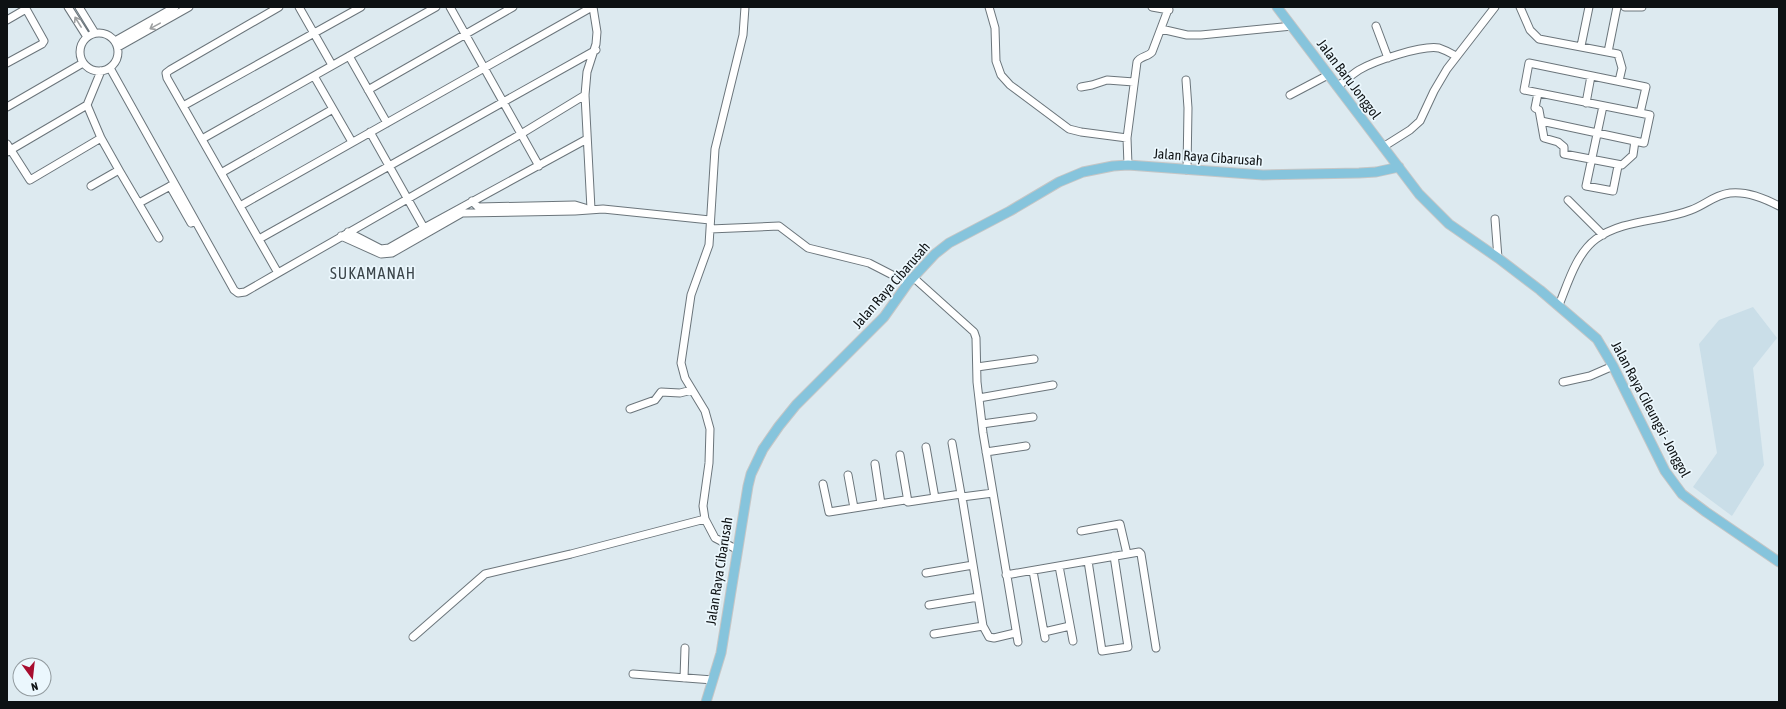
<svg xmlns="http://www.w3.org/2000/svg" width="1786" height="709" viewBox="0 0 1786 709" font-family="'Asap Condensed',sans-serif">
<style>
.built{fill:#cadee8}
.lines{fill:none;stroke-linecap:round;stroke-linejoin:round}
.minor-casing{stroke:#6b757b;stroke-width:9}
.major-casing{stroke:#c5c6c6;stroke-width:11}
.minor{stroke:#fff;stroke-width:7}
.major{stroke:#86c4dc;stroke-width:9}
.oneway{stroke:#9ea0a1}
.labels{text-anchor:middle;stroke-width:3.5;stroke-linejoin:round;paint-order:stroke}
.street-label{font-size:14px;fill:#0d1113;stroke:#ebf7fd}
.quarter-label{font-size:16px;letter-spacing:1px;fill:#3c464b;stroke:#ebf7fd}
</style>
<rect width="100%" height="100%" fill="#ddeaf0"/>
<path class="built" d="M1753 307 1777 338 1753 368 1764 465 1732 516 1693 487 1717 453 1699 344 1719 320Z"/>
<g class="lines">
<g class="minor-casing">
<path id="minor" d="M68 7 87 37
M79 7 95 33
M299 7 332 65
M450 7 539 166
M989 7 995 28 996 61 1001 75 1010 85 1069 129 1081 132 1127 138
M1152 7 1169 10
M1520 7 1530 30 1539 39 1618 54 1622 68 1619 81
M1625 7H1642
M7 20 26 9
M1376 26 1388 58
M1161 29 1187 35H1201L1292 26
M80 52a19 19 0 1 1 38 0a19 19 0 1 1-38 0Z
M115 41 175 7
M1581 46 1589 7
M118 47 189 7
M1608 52 1617 7
M349 56 387 123
M7 63 42 44 44 41 25 7
M110 68 234 290 238 293 245 292 278 273 521 134 585 95
M314 76 352 142
M1186 80 1188 108 1187 170
M1081 87 1092 85 1107 80 1134 82
M1337 87C1344 82 1351 75 1359 70 1374 61 1422 45 1439 48 1445 50 1451 53 1456 56
M368 90 513 7
M1538 93 1535 108 1539 110 1544 138 1558 142 1564 147V154L1622 165 1633 155 1635 141
M1290 95 1328 75
M1586 103 1591 76
M87 105 101 138 119 170 91 186
M183 106 361 7
M1603 106 1586 186 1613 191 1618 166
M7 107 83 63
M1541 121 1644 143 1650 115 1524 90 1529 63 1646 87 1640 113
M370 132 424 228
M202 139 436 7
M7 144 30 180 101 138
M1383 147 1410 130 1420 121 1434 91 1447 69 1495 7
M7 152 87 105 101 71
M1128 165 1127 138 1137 62C1140 56 1148 57 1152 52L1169 7
M119 170 159 238
M221 173 333 109
M170 186 191 223
M1568 200 1603 235
M472 201 478 207 575 205 585 208
M139 203 174 184
M240 206 592 7
M591 209 585 95 587 72 596 44 597 32 593 7
M1495 219 1498 258
M710 229 779 226 808 248 869 263 908 283
M348 232 381 249 389 248 424 228 587 139
M341 236 381 254 392 253 462 213 575 211 603 209 710 220
M259 239 596 50
M278 273 167 78 166 73 170 70 279 7
M914 278 974 332 976 338 977 382 983 433 1018 642
M1559 305C1568 283 1576 254 1596 239 1623 219 1661 222 1691 210 1705 205 1714 195 1730 193 1747 191 1764 198 1779 206
M977 367 1034 359
M1563 382 1590 376 1613 366
M979 398 1053 385
M630 409 655 400 661 392 680 393 692 390
M982 424 1033 417
M952 443 961 494
M926 447 935 498
M986 452 1026 446
M900 455 908 502
M875 464 881 504
M848 475 854 508
M823 484 829 512 905 500 908 502 961 494 962 497 993 493
M962 497 983 626 989 637 994 638 1015 633
M1081 531 1120 524 1127 554
M738 550 715 538 705 519 703 506 709 463 710 429 705 411 685 378 681 363 691 295 709 245 715 149 743 35 745 7
M1088 561 1102 651 1128 647 1114 556
M1059 566 1073 641
M1033 571 1045 638
M926 573 973 565
M1006 575 1139 552 1141 554 1156 648
M929 605 978 597
M1044 632 1070 626
M934 634 983 626
M413 637 485 574 571 554 705 519
M633 674 713 680
M684 678 685 648"/>
</g>
<g class="major-casing">
<path id="major" d="M1277 7 1419 194 1449 224 1498 258 1540 290 1597 339 1613 366 1665 471 1682 494 1706 512 1779 562
M706 702 721 653 748 486 751 474 763 449 779 426 796 405 884 317 908 283 935 254 949 243 1010 211 1059 182 1083 172 1113 166 1128 165 1263 175 1359 173 1376 172 1399 167"/>
</g>
<use href="#minor" class="minor"/>
<use href="#major" class="major"/>
</g>
<defs><path id="oneway-shaft" d="M-6 0H5M1.5-3L5.5 0L1.5 3" fill="none" stroke-width="1.6" stroke-linecap="round" stroke-linejoin="round"/></defs>
<g class="oneway">
<use href="#oneway-shaft" transform="translate(78 22) rotate(-122)"/>
<use href="#oneway-shaft" transform="translate(155 26) rotate(151)"/>
</g>
<g class="labels">
<g class="street-label">
<text transform="translate(1349 79) rotate(53)" y="5">Jalan Baru Jonggol</text>
<text transform="translate(1208 157) rotate(4)" y="5">Jalan Raya Cibarusah</text>
<text transform="translate(891 285) rotate(-49)" y="5">Jalan Raya Cibarusah</text>
<text transform="translate(1651 409) rotate(62)" y="5">Jalan Raya Cileungsi - Jonggol</text>
<text transform="translate(719 571) rotate(-81)" y="5">Jalan Raya Cibarusah</text>
</g>
<g class="quarter-label">
<text x="373" y="279">SUKAMANAH</text>
</g>
</g>
<rect width="1786" height="709" fill="none" stroke="#0d1113" stroke-width="16"/>
<g transform="translate(32 677) rotate(165)"><circle r="19" fill="#ebf7fd" stroke="#929b9f"/>
<path d="M0-3L7 15L0 10L-7 15Z" fill="#a70d2f"/>
<text y="-6" font-size="11" font-weight="bold" text-anchor="middle" fill="#0d1113">N</text>
</g>
</svg>
